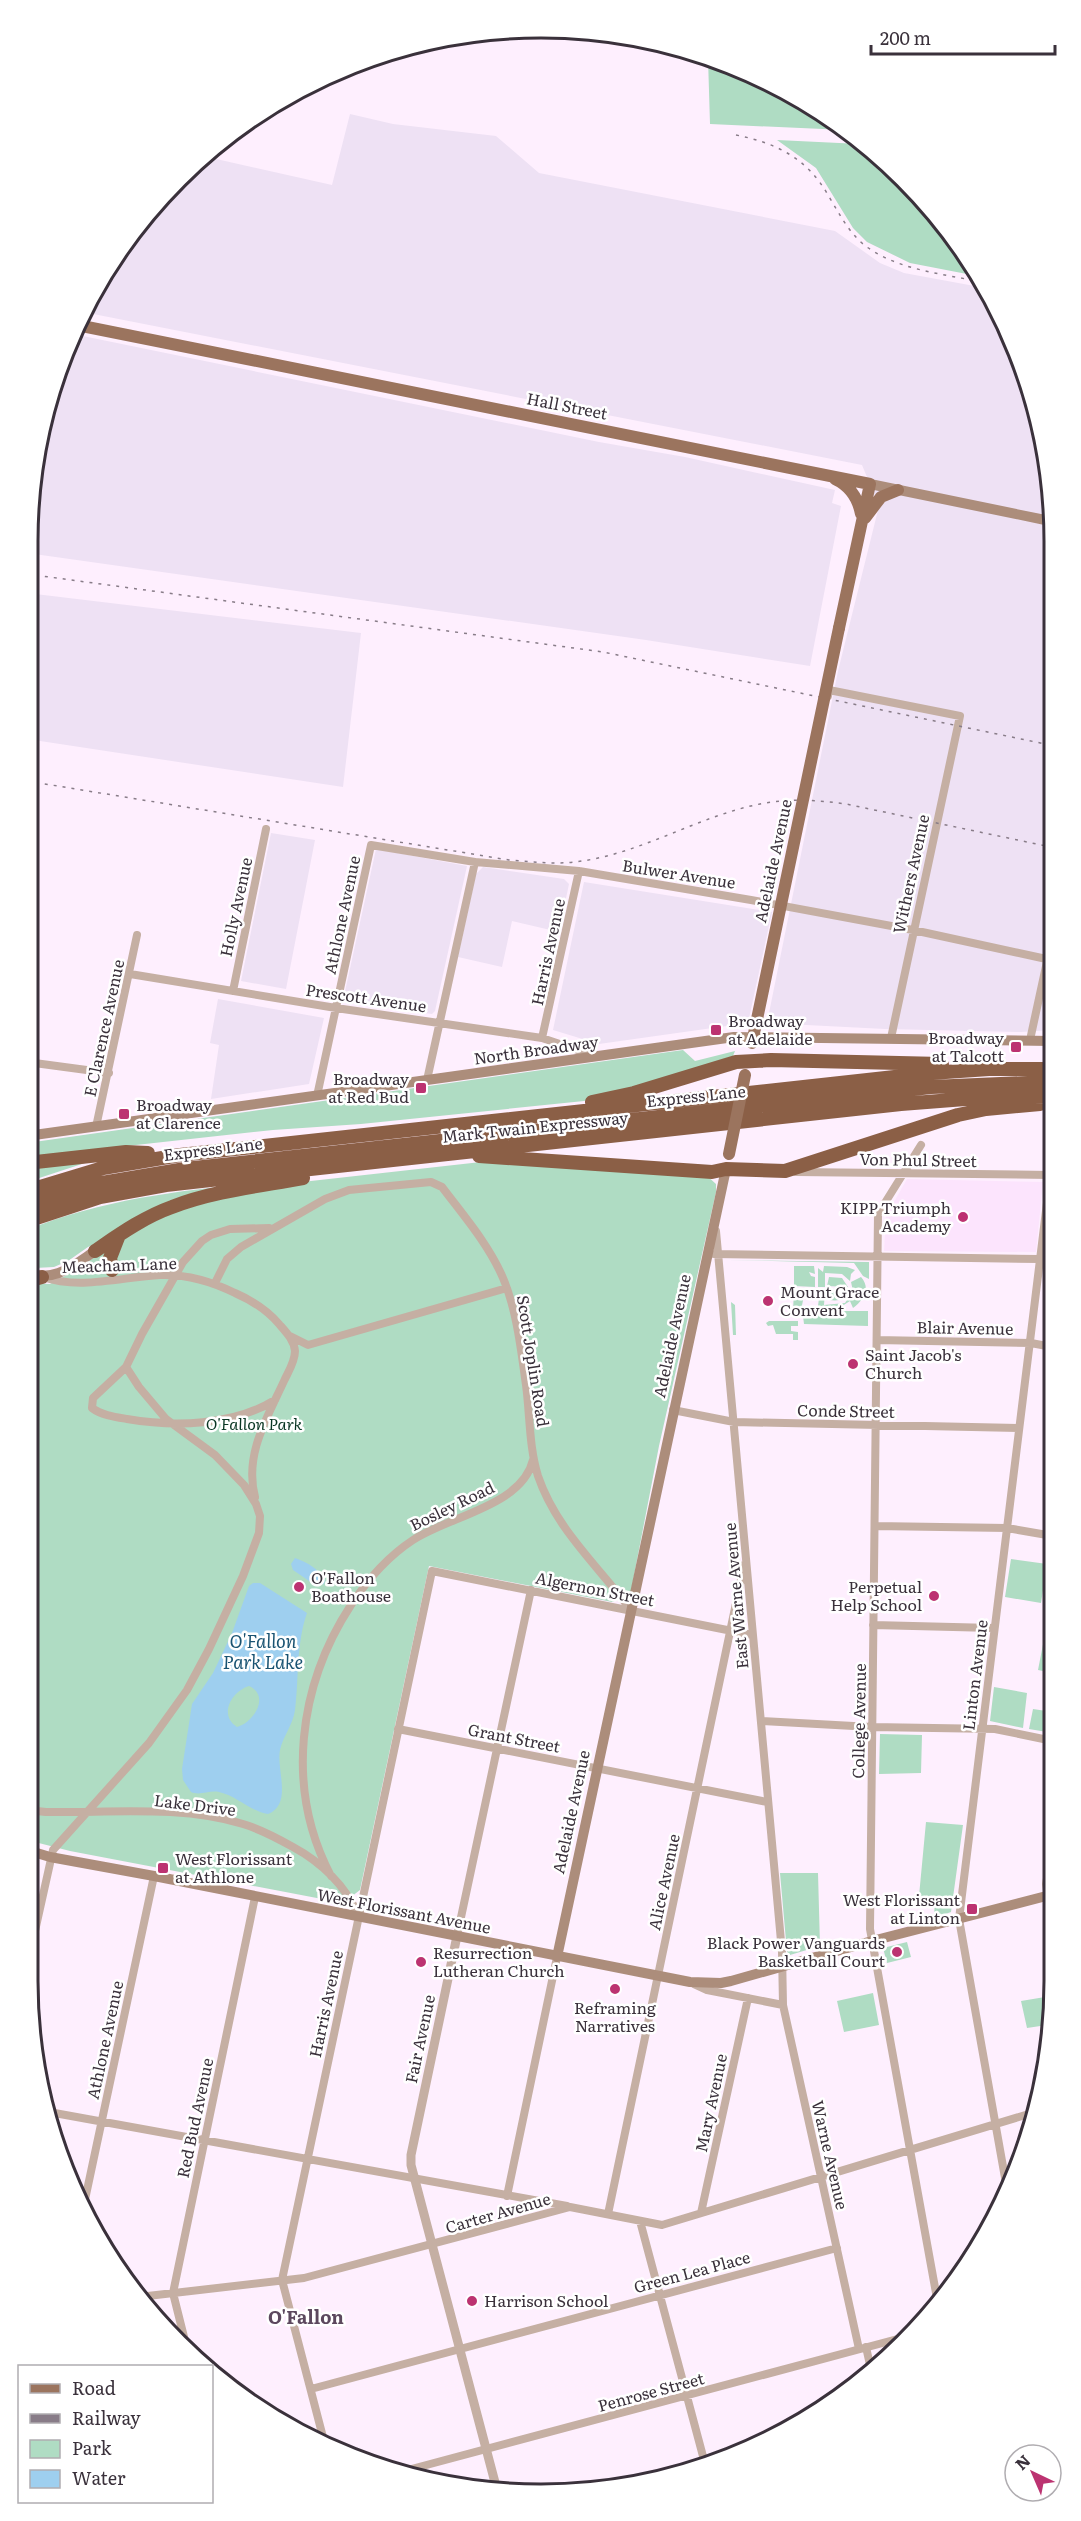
<svg xmlns="http://www.w3.org/2000/svg" width="1081" height="2521" viewBox="0 0 1081 2521" font-family="Literata,serif">
<style>
.built{fill:#fce4fd}
.industrial{fill:#eee1f4}
.green{fill:#afdcc3}
.water{fill:#9ecfef;fill-rule:evenodd}
.lines{fill:none;stroke-linecap:round;stroke-linejoin:round}
.minor{stroke:#c5afa3;stroke-width:8}
.tertiary{stroke:#c5afa3;stroke-width:9}
.secondary{stroke:#ac8d7b;stroke-width:10}
.primary{stroke:#9b745e;stroke-width:12}
.motorway{stroke:#8b5f46;stroke-width:14}
.rail{stroke:#887c88;stroke-width:1.5;stroke-dasharray:3 6;stroke-linecap:butt}
.primary-bridge{stroke:#9b745e;stroke-width:12}
.poi-dot{fill:#bc3371;stroke:#fff;stroke-width:2}
.labels{text-anchor:middle;stroke-width:5;stroke-linejoin:round;paint-order:stroke}
.street-label{font-size:16px;fill:#3a313b;stroke:#fff}
.poi-label{font-size:16px;fill:#3a313b;stroke:#fff;text-anchor:start}
.park-label{font-size:16px;font-style:italic;fill:#093623;stroke:#fff}
.water-label{font-size:18px;font-style:italic;fill:#195372;stroke:#fff}
.neighbourhood-label{font-size:18px;font-weight:bold;fill:#5c485e;stroke:#fff}
.rim{fill:none;stroke:#3a313b;stroke-width:3}
</style>
<rect width="100%" height="100%" fill="#feeffe"/>
<path class="built" d="M907 1179 1043 1182 1036 1252 884 1251 886 1216Z"/>
<path class="industrial" d="M350 114 393 124 496 136 539 173 835 231 880 263 904 273 980 287 1015 344 1050 473 1051 1030 1021 1032 885 1029 767 1023 838 671 879 506 862 465 83 312 96 283 155 202 203 156 332 185Z
M73 334 599 442 685 457 835 490 832 503 841 506 810 666 646 640 27 553V540L54 375Z
M27 593 361 633 343 787 27 739Z
M271 833 315 840 286 989 241 981Z
M376 849 467 866 435 1011 432 1014 348 1002 344 996Z
M483 867 564 879 569 884 559 932 512 921 502 967 458 957 476 874Z
M584 882 772 912 748 1023 599 1044 553 1030Z
M218 999 324 1018 309 1084 211 1099 219 1045 210 1043Z"/>
<path class="green" d="M708 58H713L826 114 845 130 710 124Z
M777 140 860 144 927 202 972 275 910 263 867 242 853 228 816 168Z
M683 1050 695 1061 735 1051 733 1056 617 1094 584 1101 361 1124 273 1130 27 1157V1143Z
M481 1162 705 1174 716 1184V1192L659 1446 631 1591 626 1597 612 1602 429 1566 360 1890 343 1903 70 1851 27 1840V1283L50 1284 72 1272 134 1231 187 1206 293 1183Z
M85 1163 27 1182V1167Z
M269 1182 215 1191 88 1247 68 1261 54 1267 35 1268 27 1264V1230C106 1198 184 1190 269 1182Z
M727 1260 869 1262V1308V1279L863 1276 854 1263Z
M794 1266H814L815 1274 809 1272 811 1276 815 1277V1287L794 1286Z
M824 1266 847 1267 855 1270 851 1274 850 1281 842 1274 825 1273V1287H818V1268L823 1272Z
M829 1277 842 1278 848 1287 827 1286Z
M861 1277C871 1288 864 1300 853 1308L850 1301 839 1308 818 1306 820 1290H825L824 1305 845 1303 853 1291 851 1282Z
M794 1290 805 1291 801 1310 793 1311Z
M848 1291C846 1301 837 1301 829 1300L826 1298V1292Z
M731 1302 735 1305 736 1335H733Z
M815 1311H868V1326L804 1324 803 1316Z
M769 1321H798V1326H791V1331L798 1332V1340H793V1334H776L773 1325 768 1326 766 1323Z
M1011 1559 1047 1564 1041 1603 1005 1597Z
M1053 1575V1615L1046 1614Z
M1045 1634H1053V1673L1038 1670Z
M994 1687 1027 1693 1023 1728 990 1721Z
M1033 1709 1053 1712V1733L1029 1729Z
M880 1734 922 1735 921 1773 879 1774Z
M926 1822 963 1825 951 1912 934 1918 935 1898 919 1896Z
M780 1873H818L820 1946 790 1955 787 1952Z
M907 1942 911 1957 887 1963 883 1948Z
M873 1993 879 2025 844 2032 837 2001Z
M1051 1996 1047 2025 1027 2028 1021 2001Z"/>
<path class="water" d="M295 1558C307 1562 320 1570 325 1580L324 1584 315 1585 293 1570 291 1564Z
M253 1583H260L307 1613C296 1644 299 1679 295 1710 293 1725 283 1736 280 1750 276 1769 293 1804 268 1814 250 1811 237 1796 219 1792 209 1790 200 1796 191 1792L183 1780 182 1769 192 1704 213 1673 232 1633 249 1586ZM249 1686C271 1696 253 1723 237 1727 218 1715 232 1691 249 1686Z"/>
<g class="lines">
<path class="minor" d="M828 696 829 690 960 716 891 1038
M130 974 336 1008 542 1038 595 1056
M233 991 266 829
M542 1038 579 871
M1030 1040 1051 943
M27 1062 109 1073
M427 1080 475 862
M317 1096 371 845 475 862 579 871 751 900 913 930 1051 960
M96 1127 137 935
M921 1145 878 1214 870 1929 938 2304
M796 1172 1050 1175
M269 1228 230 1229 211 1235 202 1241 183 1262 142 1334 126 1367 93 1398 92 1408C101 1415 115 1417 127 1419 174 1427 233 1426 275 1400
M716 1231 782 1952 783 2005 859 2349
M714 1254 1039 1259
M43 1277C80 1290 122 1277 160 1275 187 1274 211 1281 235 1293 251 1300 268 1311 279 1324 286 1332 294 1340 295 1351 295 1362 288 1372 284 1381 267 1418 244 1455 255 1497
M215 1283 227 1259 241 1247 325 1199 349 1190 369 1188 431 1182 442 1187C464 1216 489 1245 503 1278 517 1311 521 1350 526 1385 530 1415 529 1447 538 1476 556 1529 598 1566 631 1610
M290 1336 308 1345 507 1288
M877 1340 1031 1343 1052 1347
M673 1410 734 1422 1019 1428
M875 1526 1007 1528 1053 1536
M873 1625 993 1628
M761 1721 872 1727 995 1729 1053 1741
M398 1729 767 1802
M27 1810 46 1812C110 1813 181 1805 243 1824 260 1829 277 1838 293 1847 321 1862 346 1886 358 1915
M1054 1839 1046 1884 1054 1940
M331 1876C285 1789 298 1686 351 1605 368 1579 387 1557 413 1540 449 1516 522 1506 533 1460
M457 1936 531 1590
M27 1967 53 1850 149 1743 187 1690 209 1649 243 1576 259 1533 260 1516 256 1504 244 1485 215 1455 166 1419 139 1387 126 1367
M694 1984 707 1990 783 2005
M49 2112 567 2206
M1007 2189 959 1919 1052 1162
M507 2196 557 1957
M83 2209 154 1876
M701 2213 748 1998
M608 2214 744 1565
M640 2221 704 2460
M139 2297 304 2278 570 2207 662 2225 1032 2113
M186 2345 173 2293 255 1897
M866 2347 870 2365
M311 2389 837 2248
M324 2441 282 2280 432 1571 752 1635
M404 2471 905 2337"/>
<path class="tertiary" d="M457 1936 411 2155V2165L497 2490"/>
<path class="secondary" d="M870 484 1050 521
M27 1136 734 1037 1051 1041
M27 1272C53 1284 74 1265 95 1251
M27 1850 50 1857 154 1876 690 1982 721 1983 731 1981 872 1941 1054 1894
M557 1957 726 1169"/>
<path class="primary" d="M77 325 870 484 839 628
M835 479C850 486 858 498 861 514
M865 518 881 497 898 490"/>
<path class="motorway" d="M592 1102 634 1093 736 1062 771 1060 942 1064
M479 1156 712 1172 726 1169 785 1171 958 1115 986 1109 1040 1104
M27 1163 126 1152 148 1153
M27 1191 103 1168 180 1155 931 1073 989 1069H1051
M27 1206 96 1184 185 1169 931 1087 1051 1082
M27 1221 100 1197 166 1185 901 1104 991 1097 1051 1096
M95 1251C120 1234 144 1217 172 1207 213 1191 260 1186 303 1178
M112 1270 110 1258 119 1235
M27 1281 42 1277"/>
<path class="rail" d="M736 135C776 143 807 158 828 195 839 213 847 230 863 244 894 269 938 273 976 281
M27 574 603 652 1050 745
M27 781 509 860C534 862 558 865 582 861 644 852 699 816 760 804 789 798 817 800 846 804L1051 847"/>
<path class="primary-bridge" d="M752 1043 839 628
M729 1154 745 1075"/>
</g>
<g class="poi-dot">
<rect x="710" y="1024" width="12" height="12" rx="3"/>
<rect x="1010" y="1041" width="12" height="12" rx="3"/>
<rect x="415" y="1082" width="12" height="12" rx="3"/>
<rect x="118" y="1108" width="12" height="12" rx="3"/>
<circle cx="963" cy="1217" r="6"/>
<circle cx="768" cy="1301" r="6"/>
<circle cx="853" cy="1364" r="6"/>
<circle cx="299" cy="1587" r="6"/>
<circle cx="934" cy="1596" r="6"/>
<rect x="157" y="1862" width="12" height="12" rx="3"/>
<rect x="966" y="1903" width="12" height="12" rx="3"/>
<circle cx="897" cy="1952" r="6"/>
<circle cx="421" cy="1962" r="6"/>
<circle cx="615" cy="1989" r="6"/>
<circle cx="472" cy="2301" r="6"/>
</g>
<g class="labels">
<g class="street-label">
<text transform="translate(567 406) rotate(11)" y="6">Hall Street</text>
<text transform="translate(773 861) rotate(-78)" y="6">Adelaide Avenue</text>
<text transform="translate(679 874) rotate(9)" y="6">Bulwer Avenue</text>
<text transform="translate(911 874) rotate(-78)" y="6">Withers Avenue</text>
<text transform="translate(236 907) rotate(-78)" y="6">Holly Avenue</text>
<text transform="translate(342 915) rotate(-78)" y="6">Athlone Avenue</text>
<text transform="translate(548 952) rotate(-78)" y="6">Harris Avenue</text>
<text transform="translate(366 998) rotate(8)" y="6">Prescott Avenue</text>
<text transform="translate(104 1028) rotate(-78)" y="6">E Clarence Avenue</text>
<text transform="translate(536 1050) rotate(-8)" y="6">North Broadway</text>
<text transform="translate(696 1096) rotate(-6)" y="6">Express Lane</text>
<text transform="translate(535 1127) rotate(-6)" y="6">Mark Twain Expressway</text>
<text transform="translate(213 1149) rotate(-7)" y="6">Express Lane</text>
<text transform="translate(918 1160) rotate(1)" y="6">Von Phul Street</text>
<text transform="translate(119 1265) rotate(-2)" y="6">Meacham Lane</text>
<text transform="translate(965 1328) rotate(1)" y="6">Blair Avenue</text>
<text transform="translate(672 1336) rotate(-78)" y="6">Adelaide Avenue</text>
<text transform="translate(533 1361) rotate(81)" y="6">Scott Joplin Road</text>
<text transform="translate(846 1411) rotate(1)" y="6">Conde Street</text>
<text transform="translate(452 1506) rotate(-26)" y="6">Bosley Road</text>
<text transform="translate(595 1589) rotate(11)" y="6">Algernon Street</text>
<text transform="translate(736 1596) rotate(-95)" y="6">East Warne Avenue</text>
<text transform="translate(975 1675) rotate(-83)" y="6">Linton Avenue</text>
<text transform="translate(859 1721) rotate(-89)" y="6">College Avenue</text>
<text transform="translate(514 1738) rotate(11)" y="6">Grant Street</text>
<text transform="translate(195 1805) rotate(7)" y="6">Lake Drive</text>
<text transform="translate(571 1812) rotate(-78)" y="6">Adelaide Avenue</text>
<text transform="translate(664 1882) rotate(-78)" y="6">Alice Avenue</text>
<text transform="translate(404 1911) rotate(11)" y="6">West Florissant Avenue</text>
<text transform="translate(326 2004) rotate(-78)" y="6">Harris Avenue</text>
<text transform="translate(420 2039) rotate(-78)" y="6">Fair Avenue</text>
<text transform="translate(105 2040) rotate(-78)" y="6">Athlone Avenue</text>
<text transform="translate(711 2103) rotate(-78)" y="6">Mary Avenue</text>
<text transform="translate(195 2118) rotate(-78)" y="6">Red Bud Avenue</text>
<text transform="translate(830 2155) rotate(77)" y="6">Warne Avenue</text>
<text transform="translate(498 2213) rotate(-16)" y="6">Carter Avenue</text>
<text transform="translate(692 2272) rotate(-15)" y="6">Green Lea Place</text>
<text transform="translate(651 2392) rotate(-15)" y="6">Penrose Street</text>
</g>
<g class="poi-label">
<text x="728" y="1027">Broadway<tspan x="728" dy="18">at Adelaide</tspan></text>
<text x="1004" y="1044" text-anchor="end">Broadway<tspan x="1004" dy="18">at Talcott</tspan></text>
<text x="409" y="1085" text-anchor="end">Broadway<tspan x="409" dy="18">at Red Bud</tspan></text>
<text x="136" y="1111">Broadway<tspan x="136" dy="18">at Clarence</tspan></text>
<text x="951" y="1214" text-anchor="end">KIPP Triumph<tspan x="951" dy="18">Academy</tspan></text>
<text x="780" y="1298">Mount Grace<tspan x="780" dy="18">Convent</tspan></text>
<text x="865" y="1361">Saint Jacob's<tspan x="865" dy="18">Church</tspan></text>
<text x="311" y="1584">O'Fallon<tspan x="311" dy="18">Boathouse</tspan></text>
<text x="922" y="1593" text-anchor="end">Perpetual<tspan x="922" dy="18">Help School</tspan></text>
<text x="175" y="1865">West Florissant<tspan x="175" dy="18">at Athlone</tspan></text>
<text x="960" y="1906" text-anchor="end">West Florissant<tspan x="960" dy="18">at Linton</tspan></text>
<text x="885" y="1949" text-anchor="end">Black Power Vanguards<tspan x="885" dy="18">Basketball Court</tspan></text>
<text x="433" y="1959">Resurrection<tspan x="433" dy="18">Lutheran Church</tspan></text>
<text x="615" y="2014" text-anchor="middle">Reframing<tspan x="615" dy="18">Narratives</tspan></text>
<text x="484" y="2307">Harrison School</text>
</g>
<g class="park-label">
<text x="254" y="1430">O'Fallon Park</text>
</g>
<g class="water-label">
<text x="263" y="1648">O'Fallon<tspan x="263" dy="21">Park Lake</tspan></text>
</g>
<g class="neighbourhood-label">
<text x="306" y="2324">O'Fallon</text>
</g>
</g>
<path d="M0 0H1081V2521H0ZM541 38H541A503 503 0 0 1 1044 541V1981A503 503 0 0 1 541 2484H541A503 503 0 0 1 38 1981V541A503 503 0 0 1 541 38Z" fill="#fff" fill-rule="evenodd"/>
<path class="rim" d="M541 38H541A503 503 0 0 1 1044 541V1981A503 503 0 0 1 541 2484H541A503 503 0 0 1 38 1981V541A503 503 0 0 1 541 38Z"/>
<rect x="18" y="2365" width="195" height="138" fill="#ffffff" stroke="#b0adb1" stroke-width="1.5"/>
<rect x="30" y="2384" width="30" height="9" fill="#9b745e" stroke="#b0adb1" stroke-width="1.5"/>
<text x="72" y="2395" font-size="18" fill="#3a313b">Road</text>
<rect x="30" y="2414" width="30" height="9" fill="#887c88" stroke="#b0adb1" stroke-width="1.5"/>
<text x="72" y="2425" font-size="18" fill="#3a313b">Railway</text>
<rect x="30" y="2440" width="30" height="18" fill="#afdcc3" stroke="#b0adb1" stroke-width="1.5"/>
<text x="72" y="2455" font-size="18" fill="#3a313b">Park</text>
<rect x="30" y="2470" width="30" height="18" fill="#9ecfef" stroke="#b0adb1" stroke-width="1.5"/>
<text x="72" y="2485" font-size="18" fill="#3a313b">Water</text>
<g transform="translate(1033 2473) rotate(316)"><circle r="28" fill="#ffffff" stroke="#b0adb1" stroke-width="1.5"/>
<path d="M0-4.5L10 22L0 15L-10 22Z" fill="#bc3371"/>
<text y="-9" font-size="16" font-weight="bold" text-anchor="middle" fill="#3a313b">N</text>
</g>
<path d="M871 45v9h184v-9" fill="none" stroke="#3a313b" stroke-width="3"/>
<text x="880" y="45" font-size="18" fill="#3a313b" stroke="#ffffff" stroke-width="4.5" paint-order="stroke">200 m</text>
</svg>
